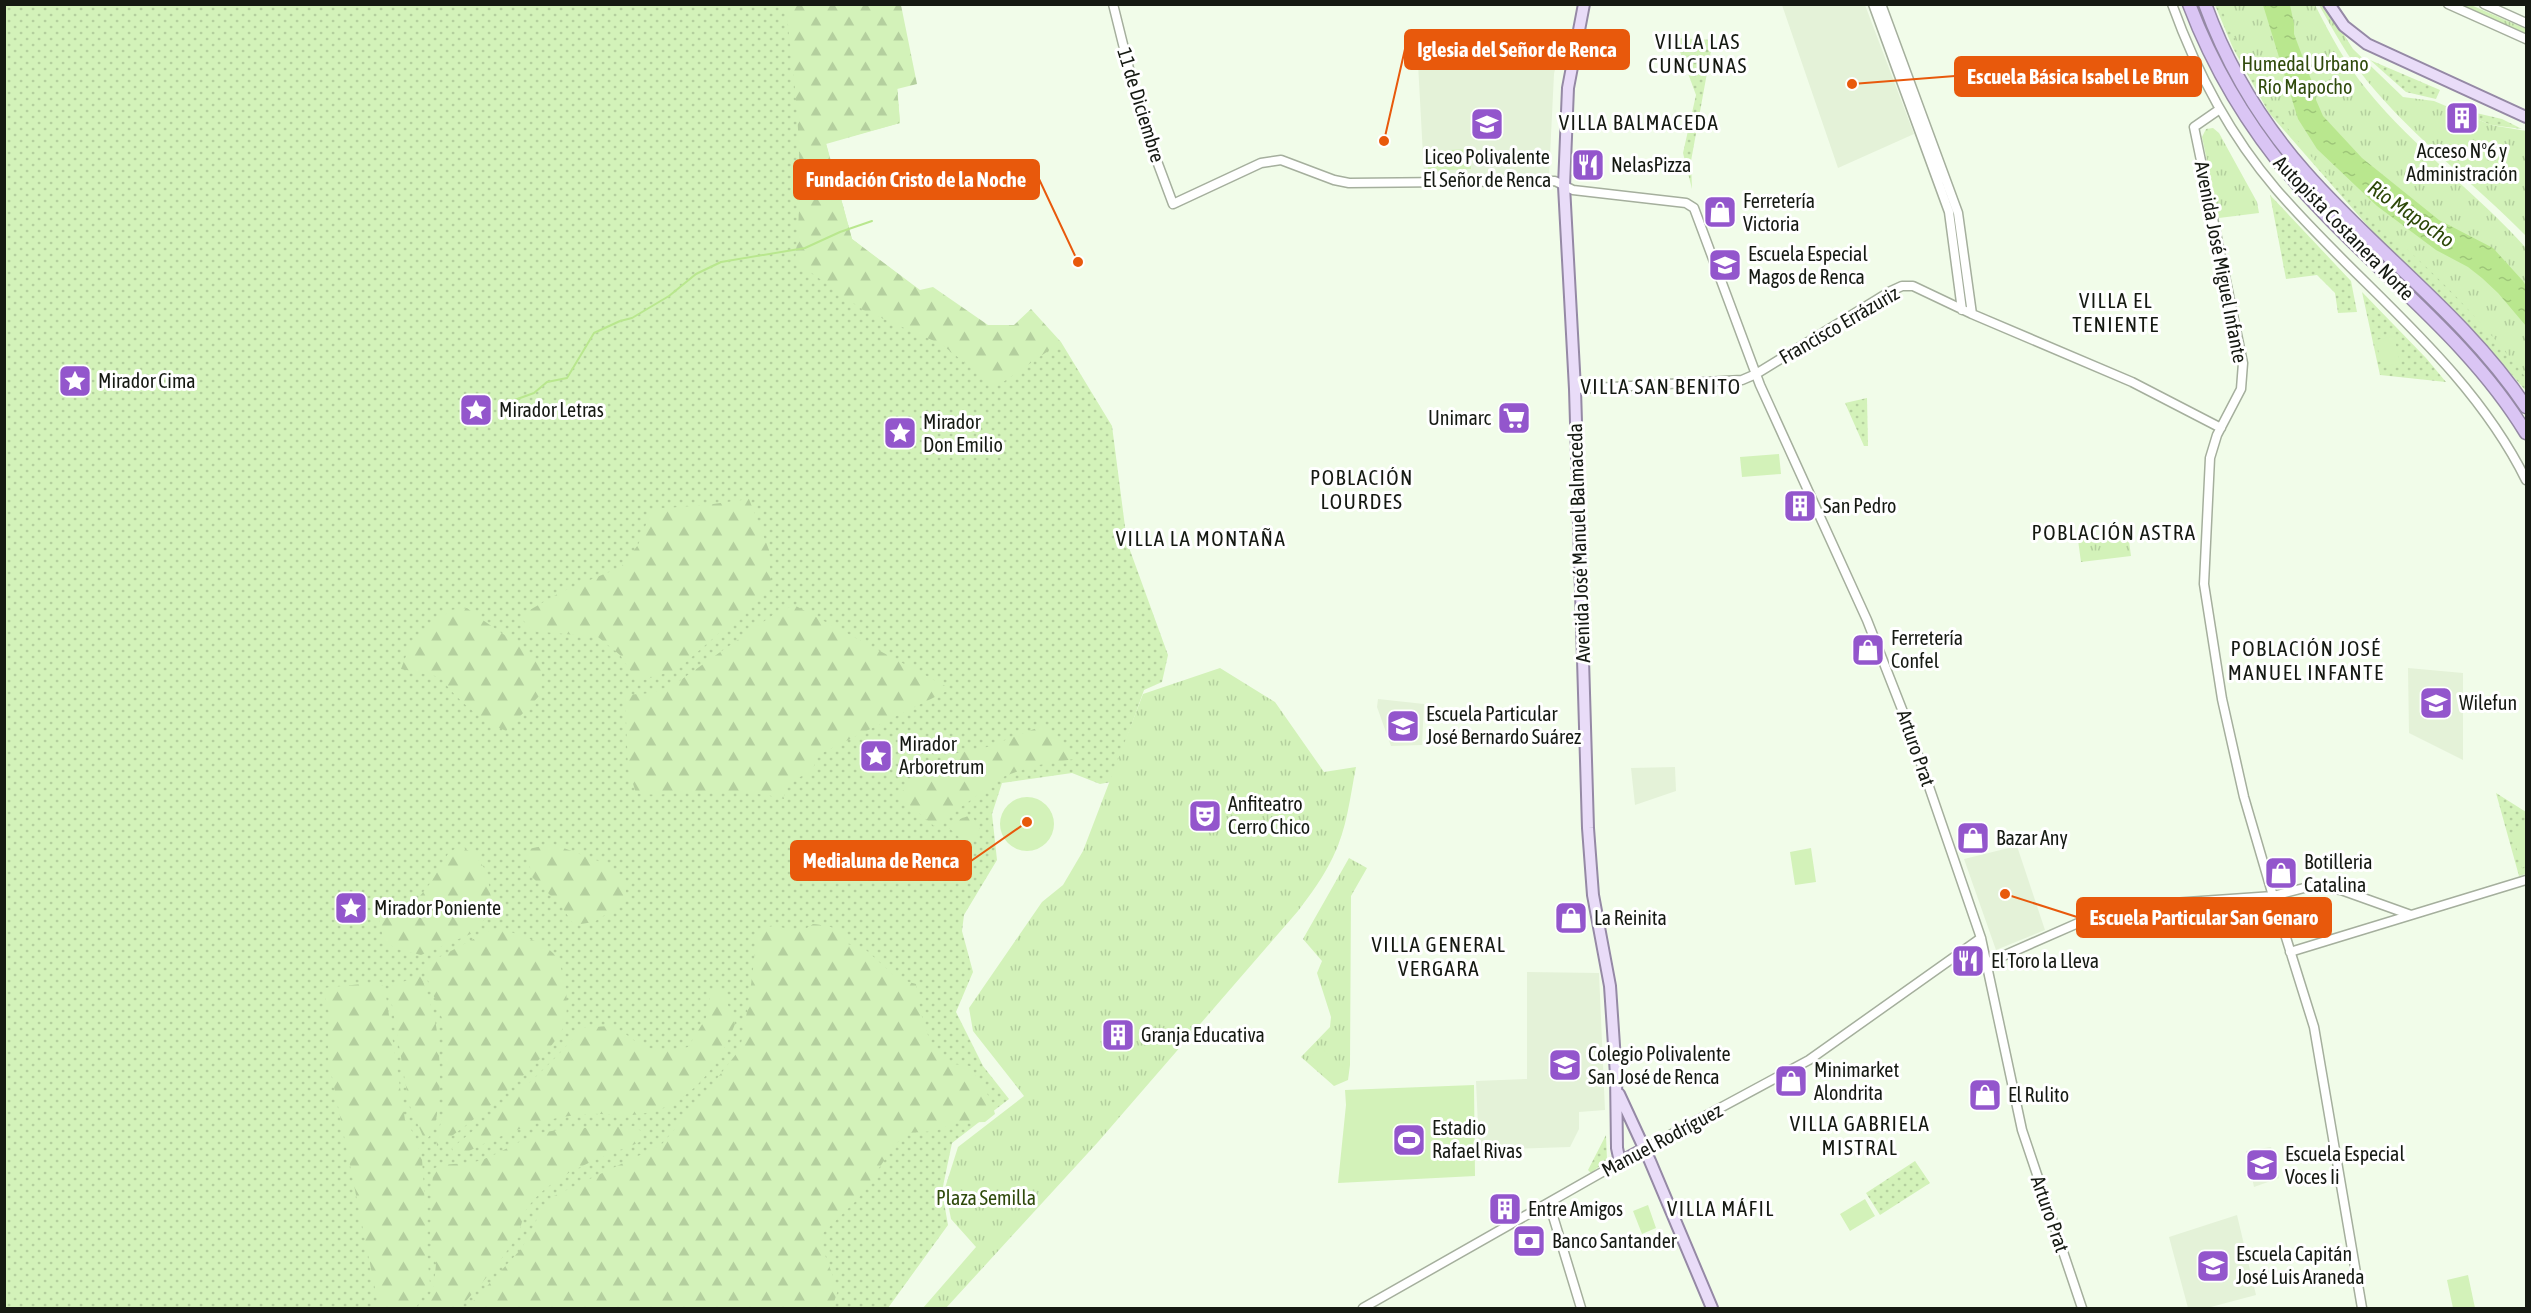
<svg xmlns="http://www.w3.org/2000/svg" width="2531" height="1313" viewBox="0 0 2531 1313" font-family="'Asap Condensed',sans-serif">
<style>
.built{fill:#e4f2d8}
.grass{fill:url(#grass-dots)}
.forest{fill:url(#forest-firs)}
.park{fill:url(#park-tufts)}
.garden{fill:#d3f2b9}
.water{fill:url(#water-ripples)}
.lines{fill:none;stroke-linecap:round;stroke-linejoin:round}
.stream{stroke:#b9e78e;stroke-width:2}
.minor-casing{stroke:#a5af9d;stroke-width:11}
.major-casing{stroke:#9589a5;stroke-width:14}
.highway-casing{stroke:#9589a5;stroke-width:15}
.minor{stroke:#fff;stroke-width:8}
.major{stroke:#e9dcf8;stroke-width:10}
.highway{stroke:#dac5f4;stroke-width:12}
.labels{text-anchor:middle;stroke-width:6;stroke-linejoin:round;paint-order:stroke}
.park-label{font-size:20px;fill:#304b0c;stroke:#fff}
.street-label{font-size:20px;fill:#151912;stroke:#fff}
.poi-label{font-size:20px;fill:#151912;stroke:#fff;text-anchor:start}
.neighbourhood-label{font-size:21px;letter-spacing:1.5px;fill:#151912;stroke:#fff}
.water-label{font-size:21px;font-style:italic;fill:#2d4808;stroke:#fff}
.leader{fill:none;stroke:#e8590c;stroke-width:2}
.callout-dot{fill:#e8590c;stroke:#fff;stroke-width:2}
.callout{fill:#e8590c;stroke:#e8590c;stroke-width:2}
.callout-label{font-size:21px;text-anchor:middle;font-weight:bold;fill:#fff}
</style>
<defs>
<pattern id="grass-dots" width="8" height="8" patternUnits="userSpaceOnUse" patternTransform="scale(1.5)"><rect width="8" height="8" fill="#d3f2b9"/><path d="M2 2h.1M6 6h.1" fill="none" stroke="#b4cf9e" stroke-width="1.8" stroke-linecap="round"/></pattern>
<pattern id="forest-firs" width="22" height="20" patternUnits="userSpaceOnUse" patternTransform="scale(1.5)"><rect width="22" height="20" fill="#d3f2b9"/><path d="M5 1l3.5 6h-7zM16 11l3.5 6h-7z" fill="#b4cf9e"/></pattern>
<pattern id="park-tufts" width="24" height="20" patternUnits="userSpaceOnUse" patternTransform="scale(1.5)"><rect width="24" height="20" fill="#d3f2b9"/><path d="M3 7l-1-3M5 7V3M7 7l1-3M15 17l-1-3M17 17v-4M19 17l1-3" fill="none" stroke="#b4cf9e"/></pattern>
<pattern id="water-ripples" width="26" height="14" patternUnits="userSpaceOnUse" patternTransform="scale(1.5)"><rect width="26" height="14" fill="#b9e78e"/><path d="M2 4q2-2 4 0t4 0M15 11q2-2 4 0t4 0" fill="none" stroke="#9ec679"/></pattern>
</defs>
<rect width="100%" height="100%" fill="#f1fce9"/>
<path class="built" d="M1782 5H1865L1914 134 1838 168Z
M1417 45H1560L1554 74 1549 176 1424 174Z
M2408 668 2463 673V760L2409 733Z
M1378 699 1424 704 1422 745 1391 746 1377 707Z
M1675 767 1676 791 1635 805 1631 768Z
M2017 846 2045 930 1996 950 1964 859Z
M1527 972 1599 973 1605 1110 1579 1112V1129L1570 1147 1479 1150 1476 1081 1527 1079Z
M2271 1147 2279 1178 2254 1187 2246 1151Z
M2237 1215 2256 1295 2207 1308H2188L2169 1237Z"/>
<path class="grass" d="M5 5H891L900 123 826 143 852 239 958 320 1061 342 1112 426 1127 542 1168 655 1162 682 1144 690 1111 782 1100 784 1072 773 1002 783 992 814 997 860 964 915 962 931 973 972 956 1012 983 1066 1009 1099 952 1143 942 1191 948 1225 888 1308H5Z
M2215 5H2229L2526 368V391L2484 343 2436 293 2380 240 2269 113 2233 48Z
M1675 38 1713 40 1691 161 1692 189 1683 153 1696 95Z
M2370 60 2440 90 2436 99 2406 92Z
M2459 109 2502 119 2522 129 2491 125 2458 111Z
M2270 195 2351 281 2357 312 2338 313 2335 293 2317 275 2286 279Z
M2362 292 2426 358 2446 382 2380 375Z
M1867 398 1868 446H1864L1845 403Z
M2496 793 2526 812V874L2519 876Z
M1606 1135 1607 1160 1591 1173 1588 1170Z
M1915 1161 1930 1183 1880 1215 1866 1193Z"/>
<path class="forest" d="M785 5H901L917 84 897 89 900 123 826 144 852 239 920 290 933 287 988 325H1014L1031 309 1061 342 996 387 941 344 863 310 795 261C805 176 797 89 785 5Z
M749 499 769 550 771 588 678 669 638 682 620 655 598 637 532 631 523 620 528 611 561 592 621 567 638 545 652 509 706 505Z
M794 605 951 689 818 755 812 771 786 784 784 799C757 792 730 790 701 791 678 792 660 797 636 793L628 768 625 695 652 693 675 684 773 615Z
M467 608C491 628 519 642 542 664L541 694 506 731C479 719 457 700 440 677L401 669 409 648 433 625 450 610Z
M1042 726 1080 758 1033 766 1005 776 934 826 898 795 925 771 952 754 987 747Z
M971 815 980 828 967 844 949 828 960 819Z
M553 844 609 865 626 888 625 902 594 922 574 925 561 906 531 876 528 849Z
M461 846 475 855 487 872 491 898 488 915 473 933 421 955 394 948 383 938 379 918 400 914 412 906 432 881 449 852Z
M813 924C831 926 840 927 848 944L866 950 898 979 916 984C919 1008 927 1053 951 1063 956 1065 964 1065 970 1066L991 1100 995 1114 985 1122 954 1123 936 1131 907 1133 894 1146 858 1199 823 1233 821 1244 838 1290 832 1308H467L522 1248 538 1217 554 1196 661 1145 701 1099 740 1049 749 1001 758 929 773 926 802 931Z
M504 929C519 936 541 940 553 953 566 968 571 1010 563 1028 548 1060 468 1127 437 1146L436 1137 443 1117V1021L426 975 428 963 489 931Z
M421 975C426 990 431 1005 435 1020 440 1043 446 1126 425 1141L409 1104 389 987Z
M381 982 386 996 405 1120 415 1136 422 1159 426 1219V1245L430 1283 416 1308H379L328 1057 329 1012 323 988Z
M716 986 722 989 735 1024C718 1070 684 1112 632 1115 617 1116 601 1113 586 1114 543 1117 503 1134 465 1153L454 1154 452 1148C498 1110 544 1074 582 1028L608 1026 623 1032 644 1048 672 1050 688 1047 706 1018 711 993Z
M633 1126 641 1131 642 1141C603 1158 555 1171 528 1207 522 1215 522 1227 517 1236 501 1262 480 1285 460 1308H424L434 1285 436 1264 430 1238 433 1169C445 1162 461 1165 474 1162 495 1157 512 1144 533 1136 557 1126 606 1128 633 1126Z"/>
<path class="park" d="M2220 5H2315C2330 34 2346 65 2367 90 2414 148 2477 193 2526 248V378C2491 332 2452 290 2409 251 2372 217 2334 184 2302 146 2266 104 2241 55 2220 5Z
M2319 5H2325L2353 49 2403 97 2434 101 2491 125 2526 131V236C2475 184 2415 139 2368 82 2348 58 2334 31 2319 5Z
M2453 5H2471L2526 29V36Z
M2213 128 2219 133 2257 202 2259 213 2219 218 2202 137 2206 129Z
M2128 534 2131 556 2081 562 2078 540Z
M1220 668 1275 702 1324 772 1356 767C1350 797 1347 829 1333 857 1324 876 1311 894 1298 911L1098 1142 946 1308H923L976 1247 951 1219 945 1188 958 1147 1024 1096 973 1031 969 1008 1042 902 1063 885 1083 851 1143 694Z
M1349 858 1367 868 1351 896 1350 1065 1348 1080 1334 1086 1301 1057 1330 1027 1331 1017 1317 973 1322 961 1303 939Z"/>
<path class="garden" d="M1470 149 1471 169 1428 171 1427 151Z
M2394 336 2400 363 2382 367 2376 340Z
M1779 454 1781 474 1742 477 1740 457Z
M1000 824a27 27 0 1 1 54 0a27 27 0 1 1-54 0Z
M2526 828V866L2522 868 2512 832Z
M1811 848 1816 882 1795 885 1790 852Z
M1320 1047 1347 1071 1335 1085 1307 1061Z
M1474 1085 1475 1176 1338 1183 1346 1105 1345 1090Z
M1865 1199 1875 1216 1850 1231 1840 1214Z
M1648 1205 1656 1228 1642 1234 1633 1211Z
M2468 1275 2475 1308H2453L2447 1280Z"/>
<path class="water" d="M2263 5H2290L2294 24V34L2312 82 2313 93 2323 116 2362 158 2439 220 2493 248 2523 281 2526 286V326L2498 293 2482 278 2468 267 2436 250 2377 206 2317 149 2298 119Z"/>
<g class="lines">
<path class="stream" d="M509 402 534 393 547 382 567 378 594 333 620 321 632 318 669 296 696 274 721 262 805 248 840 232 872 221"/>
<g class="minor-casing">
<path id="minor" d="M1113 4 1142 121 1173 204 1261 163 1281 160 1334 180 1349 183 1555 181 1573 190 1686 203 1694 208 1760 385 1867 620 1905 717 1981 938 2022 1130 2082 1308
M1873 4 1949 212 1962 310
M1881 4 1958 213 1972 314
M2172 4C2196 71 2230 135 2276 189 2360 287 2468 363 2526 480
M2448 4 2526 39
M2484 4 2526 23
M2220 109 2194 127 2243 363 2241 389 2217 435 2210 458 2204 584 2222 699 2244 797 2273 896 2314 1027 2362 1308
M1575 389 1742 380 1756 374 1891 291 1902 286H1913L1972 314 2132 382 2221 428
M2290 952 2526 880
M1987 963 2085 920 2116 910 2144 905 2273 896 2312 886 2341 890 2411 915
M1644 1149 1809 1060 1981 938
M1549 1203 1581 1308
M1363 1308 1620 1162"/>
</g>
<g class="major-casing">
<path id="major" d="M1584 4 1568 88 1564 186 1575 389 1588 828 1593 895 1610 986 1616 1075 1617 1148 1620 1162 1644 1149
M2329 4 2344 26 2367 44 2526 117
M1619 1094 1650 1161 1712 1308"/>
</g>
<g class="highway-casing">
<path id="highway" d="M2189 4C2219 83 2265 153 2324 213 2393 285 2474 347 2526 433
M2205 4C2227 65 2262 123 2305 172 2376 253 2466 317 2526 407"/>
</g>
<use href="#minor" class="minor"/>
<use href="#major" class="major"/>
<use href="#highway" class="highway"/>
</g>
<defs>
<g id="building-square" transform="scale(1.725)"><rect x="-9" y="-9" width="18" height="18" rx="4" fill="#9356cc" stroke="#fff"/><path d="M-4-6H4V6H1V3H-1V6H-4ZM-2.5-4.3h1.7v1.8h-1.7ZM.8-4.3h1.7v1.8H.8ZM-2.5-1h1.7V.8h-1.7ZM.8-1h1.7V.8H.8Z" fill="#fff"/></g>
<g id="school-square" transform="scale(1.725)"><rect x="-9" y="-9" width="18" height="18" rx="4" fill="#9356cc" stroke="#fff"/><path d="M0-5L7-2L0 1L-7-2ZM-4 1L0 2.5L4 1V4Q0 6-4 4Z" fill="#fff"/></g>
<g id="restaurant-square" transform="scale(1.725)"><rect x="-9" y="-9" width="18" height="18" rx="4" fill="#9356cc" stroke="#fff"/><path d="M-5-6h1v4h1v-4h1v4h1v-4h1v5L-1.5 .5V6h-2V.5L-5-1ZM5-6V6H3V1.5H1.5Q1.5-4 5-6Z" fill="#fff"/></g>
<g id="shop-square" transform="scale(1.725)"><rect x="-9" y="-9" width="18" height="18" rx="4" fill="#9356cc" stroke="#fff"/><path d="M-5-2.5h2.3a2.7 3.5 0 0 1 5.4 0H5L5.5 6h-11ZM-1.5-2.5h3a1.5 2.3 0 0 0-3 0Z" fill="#fff"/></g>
<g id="sight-square" transform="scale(1.725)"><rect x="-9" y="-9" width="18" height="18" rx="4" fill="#9356cc" stroke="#fff"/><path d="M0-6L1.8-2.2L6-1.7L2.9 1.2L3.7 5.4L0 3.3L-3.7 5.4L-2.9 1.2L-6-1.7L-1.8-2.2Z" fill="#fff"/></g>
<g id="supermarket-square" transform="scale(1.725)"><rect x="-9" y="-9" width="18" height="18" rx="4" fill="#9356cc" stroke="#fff"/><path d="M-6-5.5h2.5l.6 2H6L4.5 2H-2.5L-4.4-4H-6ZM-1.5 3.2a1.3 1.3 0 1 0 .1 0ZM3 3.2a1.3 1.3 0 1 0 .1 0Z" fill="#fff"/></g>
<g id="theatre-square" transform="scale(1.725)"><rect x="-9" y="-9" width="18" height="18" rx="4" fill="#9356cc" stroke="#fff"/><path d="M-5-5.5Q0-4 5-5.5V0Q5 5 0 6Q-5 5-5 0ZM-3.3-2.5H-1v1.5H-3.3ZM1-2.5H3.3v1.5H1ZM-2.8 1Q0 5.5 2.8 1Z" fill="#fff"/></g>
<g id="stadium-square" transform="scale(1.725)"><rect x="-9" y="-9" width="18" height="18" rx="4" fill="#9356cc" stroke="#fff"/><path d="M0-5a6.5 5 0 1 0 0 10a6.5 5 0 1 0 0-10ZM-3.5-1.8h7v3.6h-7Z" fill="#fff"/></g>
<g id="bank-square" transform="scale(1.725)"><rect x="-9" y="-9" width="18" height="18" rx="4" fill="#9356cc" stroke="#fff"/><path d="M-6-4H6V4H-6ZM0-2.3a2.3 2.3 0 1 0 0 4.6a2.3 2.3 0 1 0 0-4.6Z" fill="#fff"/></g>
</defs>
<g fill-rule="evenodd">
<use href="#building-square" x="2462" y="118"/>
<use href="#school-square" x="1487" y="124"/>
<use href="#restaurant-square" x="1588" y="165"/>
<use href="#shop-square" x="1720" y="212"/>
<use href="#school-square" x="1725" y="265"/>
<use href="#sight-square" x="75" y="381"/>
<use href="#sight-square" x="476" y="410"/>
<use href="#supermarket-square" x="1514" y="418"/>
<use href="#sight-square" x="900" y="433"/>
<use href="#building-square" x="1800" y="506"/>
<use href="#shop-square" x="1868" y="650"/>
<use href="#school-square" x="2436" y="703"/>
<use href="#school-square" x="1403" y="726"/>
<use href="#sight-square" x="876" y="756"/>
<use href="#theatre-square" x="1205" y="816"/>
<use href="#shop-square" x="1973" y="838"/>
<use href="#shop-square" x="2281" y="873"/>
<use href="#sight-square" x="351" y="908"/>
<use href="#shop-square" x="1571" y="918"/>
<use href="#restaurant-square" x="1968" y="961"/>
<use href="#building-square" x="1118" y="1035"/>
<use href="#school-square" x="1565" y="1065"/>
<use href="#shop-square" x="1791" y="1081"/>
<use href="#shop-square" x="1985" y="1095"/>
<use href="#stadium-square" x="1409" y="1140"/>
<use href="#school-square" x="2262" y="1165"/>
<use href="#building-square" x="1505" y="1209"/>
<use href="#bank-square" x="1529" y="1241"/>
<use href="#school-square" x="2213" y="1266"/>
</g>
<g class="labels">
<g class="park-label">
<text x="2305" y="71">Humedal Urbano<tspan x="2305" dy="23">Río Mapocho</tspan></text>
<text x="986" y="1205">Plaza Semilla</text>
</g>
<g class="street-label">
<text transform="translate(1141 105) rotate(73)" y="7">11 de Diciembre</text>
<text transform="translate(2344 228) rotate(46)" y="7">Autopista Costanera Norte</text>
<text transform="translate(2221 262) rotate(79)" y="7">Avenida José Miguel Infante</text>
<text transform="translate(1839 325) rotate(-30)" y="7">Francisco Errázuriz</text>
<text transform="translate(1579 543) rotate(-92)" y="7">Avenida José Manuel Balmaceda</text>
<text transform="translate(1916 748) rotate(71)" y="7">Arturo Prat</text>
<text transform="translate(1662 1140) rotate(-28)" y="7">Manuel Rodríguez</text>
<text transform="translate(2050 1214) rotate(71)" y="7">Arturo Prat</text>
</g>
<g class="poi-label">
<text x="2462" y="158" text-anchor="middle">Acceso N°6 y<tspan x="2462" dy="23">Administración</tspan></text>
<text x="1487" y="164" text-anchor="middle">Liceo Polivalente<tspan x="1487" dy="23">El Señor de Renca</tspan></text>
<text x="1611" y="172">NelasPizza</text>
<text x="1743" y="208">Ferretería<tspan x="1743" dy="23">Victoria</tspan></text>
<text x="1748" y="261">Escuela Especial<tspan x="1748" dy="23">Magos de Renca</tspan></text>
<text x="98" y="388">Mirador Cima</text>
<text x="499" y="417">Mirador Letras</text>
<text x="1491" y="425" text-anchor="end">Unimarc</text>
<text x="923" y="429">Mirador<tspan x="923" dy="23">Don Emilio</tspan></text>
<text x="1823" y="513">San Pedro</text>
<text x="1891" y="645">Ferretería<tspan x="1891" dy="23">Confel</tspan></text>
<text x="2459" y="710">Wilefun</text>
<text x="1426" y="721">Escuela Particular<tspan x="1426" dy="23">José Bernardo Suárez</tspan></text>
<text x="899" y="751">Mirador<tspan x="899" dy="23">Arboretrum</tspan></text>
<text x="1228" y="811">Anfiteatro<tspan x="1228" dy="23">Cerro Chico</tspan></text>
<text x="1996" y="845">Bazar Any</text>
<text x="2304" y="869">Botilleria<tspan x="2304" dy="23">Catalina</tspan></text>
<text x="374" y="915">Mirador Poniente</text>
<text x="1594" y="925">La Reinita</text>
<text x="1991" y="968">El Toro la Lleva</text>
<text x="1141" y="1042">Granja Educativa</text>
<text x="1588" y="1061">Colegio Polivalente<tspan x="1588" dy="23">San José de Renca</tspan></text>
<text x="1814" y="1077">Minimarket<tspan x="1814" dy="23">Alondrita</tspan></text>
<text x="2008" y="1102">El Rulito</text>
<text x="1432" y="1135">Estadio<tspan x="1432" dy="23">Rafael Rivas</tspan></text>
<text x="2285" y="1161">Escuela Especial<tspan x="2285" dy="23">Voces Ii</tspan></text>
<text x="1528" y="1216">Entre Amigos</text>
<text x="1552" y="1248">Banco Santander</text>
<text x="2236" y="1261">Escuela Capitán<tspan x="2236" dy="23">José Luis Araneda</tspan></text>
</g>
<g class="neighbourhood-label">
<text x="1698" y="49">VILLA LAS<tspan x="1698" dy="24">CUNCUNAS</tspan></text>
<text x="1639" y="130">VILLA BALMACEDA</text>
<text x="2116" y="308">VILLA EL<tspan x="2116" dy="24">TENIENTE</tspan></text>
<text x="1661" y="394">VILLA SAN BENITO</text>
<text x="1362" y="485">POBLACIÓN<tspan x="1362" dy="24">LOURDES</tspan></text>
<text x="2114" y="540">POBLACIÓN ASTRA</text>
<text x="1201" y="546">VILLA LA MONTAÑA</text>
<text x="2306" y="656">POBLACIÓN JOSÉ<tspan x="2306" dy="24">MANUEL INFANTE</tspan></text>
<text x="1439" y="952">VILLA GENERAL<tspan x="1439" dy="24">VERGARA</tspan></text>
<text x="1860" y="1131">VILLA GABRIELA<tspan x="1860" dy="24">MISTRAL</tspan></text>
<text x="1721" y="1216">VILLA MÁFIL</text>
</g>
<g class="water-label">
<text transform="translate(2411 214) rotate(35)" y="7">Río Mapocho</text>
</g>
</g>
<path class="leader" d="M1384 141L1405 49M1852 84L1955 76M1078 262L1039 179M1027 822L971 861M2005 894L2077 917"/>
<g class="callout-dot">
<circle cx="1384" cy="141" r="6"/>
<circle cx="1852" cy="84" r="6"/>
<circle cx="1078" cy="262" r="6"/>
<circle cx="1027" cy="822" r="6"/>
<circle cx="2005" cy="894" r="6"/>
</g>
<g class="callout">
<rect x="1405" y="30" width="224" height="39" rx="6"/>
<rect x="1955" y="57" width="246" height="39" rx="6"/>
<rect x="794" y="160" width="245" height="39" rx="6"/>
<rect x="791" y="841" width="180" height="39" rx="6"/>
<rect x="2077" y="898" width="254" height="39" rx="6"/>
</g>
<g class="callout-label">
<text x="1517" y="57">Iglesia del Señor de Renca</text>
<text x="2078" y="84">Escuela Básica Isabel Le Brun</text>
<text x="916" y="187">Fundación Cristo de la Noche</text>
<text x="881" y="868">Medialuna de Renca</text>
<text x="2204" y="925">Escuela Particular San Genaro</text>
</g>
<rect width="2531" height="1313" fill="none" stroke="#151912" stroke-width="12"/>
</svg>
